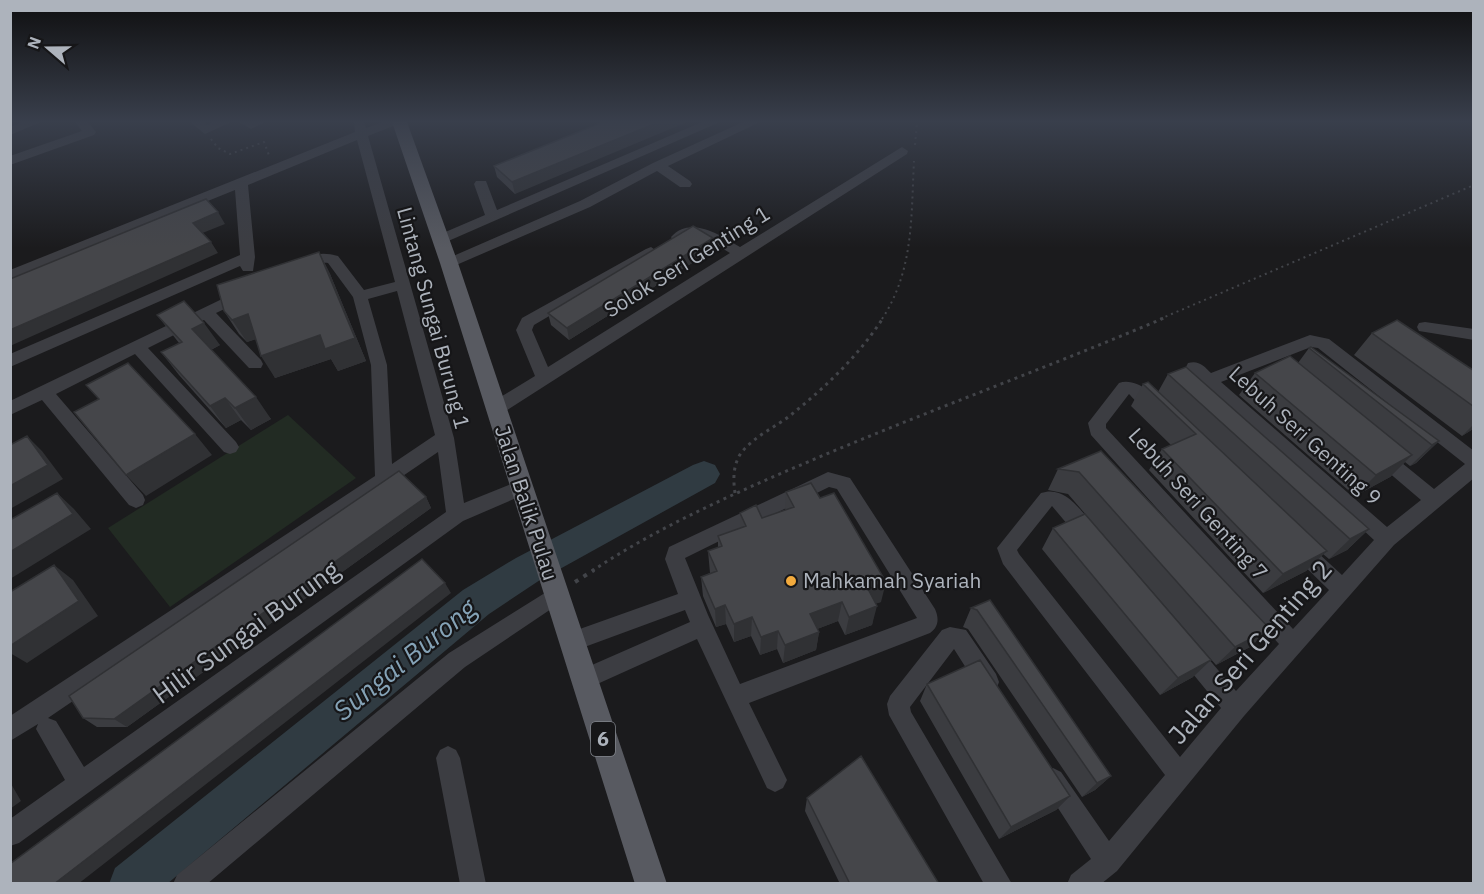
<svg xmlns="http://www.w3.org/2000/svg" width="1484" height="894" viewBox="0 0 1484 894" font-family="'IBM Plex Sans',sans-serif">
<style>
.green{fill:#222b23}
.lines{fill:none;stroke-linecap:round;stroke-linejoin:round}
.river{fill:#303b42;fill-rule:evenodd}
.path-far2{stroke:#424449;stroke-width:2;stroke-dasharray:2 4;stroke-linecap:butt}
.path-far1{stroke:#424449;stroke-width:3;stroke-dasharray:3 4.5;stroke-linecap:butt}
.path{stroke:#424449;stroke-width:4;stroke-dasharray:4 6;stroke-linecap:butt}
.minor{fill:#3c3d42;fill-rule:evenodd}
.major{fill:#585a61;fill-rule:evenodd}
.wall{fill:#3b3c40}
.shaded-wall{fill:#303134}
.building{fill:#45464a;stroke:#303134;stroke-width:1.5}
.poi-dot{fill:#f2aa3d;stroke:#161618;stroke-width:2}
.labels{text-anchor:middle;stroke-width:4.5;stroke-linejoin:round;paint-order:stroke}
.shield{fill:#161618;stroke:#80848b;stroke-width:1.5}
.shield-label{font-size:20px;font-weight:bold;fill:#adb3bc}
.street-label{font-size:21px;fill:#adb3bc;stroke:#161618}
.poi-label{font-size:21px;fill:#adb3bc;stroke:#161618;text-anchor:start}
.near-street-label{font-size:26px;fill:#adb3bc;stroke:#161618}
.near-water-label{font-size:27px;font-style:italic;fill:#85a3b7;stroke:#161618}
</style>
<rect width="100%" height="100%" fill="#1b1b1d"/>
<path class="green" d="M288 415 356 478 170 607 108 528Z"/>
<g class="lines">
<path class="river" d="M704 461 715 465 720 474 715 483 540 580 489 614 167 884H109L115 868 463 590 516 558 693 465Z"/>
<path class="path-far2" d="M211 139 218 148 230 154 264 142 270 158
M915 145 917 122
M882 319C914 270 911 217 914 161
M1160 319 1474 185"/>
<path class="path-far1" d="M735 493C733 479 733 465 741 453 754 436 776 427 792 414 827 386 859 355 883 318
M592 571C660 526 735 493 810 461 927 411 1047 368 1164 318"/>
<path class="path" d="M575 582 594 570"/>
<path class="minor" d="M22 122H41L10 135V127Z
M75 122H88L96 132 94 135 10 165V156L82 131Z
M190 122H204L207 125 213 122H231L205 134Z
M239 122H265L251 129Z
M354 122H364L366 128 383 122H403L368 136 454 438 464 503 521 480 528 483 530 488 528 493 463 521 19 843 10 846V819L65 780 36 729 38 724 10 741V716L375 476 371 365 353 297 328 263C316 261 306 273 294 269L292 266 294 263C310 255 320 251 338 256L364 290 395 282 357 140 248 185 255 257 253 271H243L240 266 10 367V354L240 255 235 190 10 281V270L355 132ZM397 291 435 435 392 464 387 365 368 299ZM438 452 446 512 84 767 56 721 48 718Z
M702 122H720L446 242H436L434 239 436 236 485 215 474 184 476 181H486L497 210Z
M743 122H760L668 166 690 181 692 184 690 187H680L657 171 590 207 454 266 449 268 442 263 444 260 580 201 653 163Z
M902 147 908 151 907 154 501 414 495 415 489 414 486 409 489 404 535 376 516 330 522 318 646 249 651 247 658 252 534 325 532 330 548 367 730 253C719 247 706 234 693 237 685 238 681 242 673 240L671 237C690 215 721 235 740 247Z
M245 288 250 289 253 293 250 297 216 313 261 360 263 364 261 368H249L204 320 148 348 236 442 239 447 236 452 230 454 224 452 135 354 56 394 143 495 145 500 143 505 136 508 129 505 42 400 10 415V401Z
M1425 322 1474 329V340L1419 331 1417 327 1419 323Z
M1310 335 1329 339 1474 451V478L1394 545 1244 716 1117 871 1101 884H1067L1071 875 1091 859 1045 788 1041 780 1045 772 1053 768 1061 772 1109 841 1165 775 1003 564 997 548 1041 493C1067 484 1084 515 1098 532L1101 538 1098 544 1091 546 1084 544 1052 506 1017 550 1019 554 1180 757 1221 708 1179 657 1176 650 1179 643 1187 640 1195 643 1236 691 1279 644 1091 435 1088 423 1119 383C1136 377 1156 395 1164 409L1161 414C1147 418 1138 403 1129 394L1106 424V428L1293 629 1329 590 1291 553 1288 547 1291 541 1298 539 1305 541 1342 575 1374 540 1186 367 1188 363C1199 360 1204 366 1211 373ZM1311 347 1318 348 1465 464 1434 489 1386 450 1380 448 1374 450 1371 455 1374 460 1421 500 1387 527 1221 382Z
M828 472 850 478 935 609C939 618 939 627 930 633L749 703 787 780 783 788 775 792 767 788 697 639 584 690 576 686 573 679 576 672 690 622 685 610 571 652 563 649 560 642 563 635 678 594 665 559 669 547ZM829 487 837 489 917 618 740 684 708 615 685 558Z
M556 586 563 589 566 595 563 601 465 667 207 884H173L177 875 449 653Z
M950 627 966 630 996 674 999 682 996 690 988 693 980 690 954 649 910 707 911 712 1012 884H984L889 715 887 704 890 696 942 630Z
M448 746 456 750 460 758 486 884H460L436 758 440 750Z"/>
<path class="major" d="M392 122H407L458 263 667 884H635L440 263Z"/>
</g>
<path class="wall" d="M603 122 515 194 497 177 494 166Z
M713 238V250L569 340 551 325 548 313Z
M319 252 330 274 366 361 338 371 331 359 275 378 256 339 247 342 239 334 224 311Z
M157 315 220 345 211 350 271 419 251 430 241 420 226 428 179 375 161 352 179 343Z
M1372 333 1473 370V429L1462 436 1354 355Z
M1309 348 1439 441 1416 463 1410 466 1405 462 1390 477 1355 496 1239 395 1255 373 1298 363Z
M1168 374 1369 529 1347 550 1329 559 1323 554 1306 571 1263 593 1149 470 1162 449 1171 445 1131 406 1143 384 1158 392Z
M1101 451 1270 629 1250 647 1216 665 1068 494 1048 490 1058 469Z
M786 492 881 602 876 603 872 625 845 635 838 621 817 629 819 632 816 650 783 663 777 649 760 655 751 636 734 642 726 624 716 627 703 596 701 577 710 573 708 551 718 548V536L740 528V513L762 518 785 511Z
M426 497 431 508 127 727H97L83 718Z
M1053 528 1193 677 1160 695 1042 549Z
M990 600 1111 776 1095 790 1082 797 968 629 963 627 971 608Z
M927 684 1070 796 1056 810 999 839 920 701Z
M807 798 939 884H840L805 811Z"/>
<path class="shaded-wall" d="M659 122H687L515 194 512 182Z
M218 212 225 224 200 234 193 223Z
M713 238V250L569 340 567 328Z
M211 242 218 253 10 346V330Z
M319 252 330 274 366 361 338 371 331 359 275 378 261 356 320 335Z
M248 314 262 337 247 342 232 320Z
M204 323 220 345 208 351 192 329Z
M256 397 271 419 251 430 235 408Z
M225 398 241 420 226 428 210 406Z
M1473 425V429L1462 436Z
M195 434 212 455 146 496 126 475Z
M27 436 42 451 63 479 10 509V486Z
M1439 441 1416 463 1410 466 1432 445Z
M1412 455 1390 477 1355 496 1376 475Z
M57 493 74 509 91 529 10 579V552Z
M426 497 431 508 127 727 114 719Z
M1369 529 1347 550 1329 559 1350 539Z
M1327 551 1306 571 1263 593 1283 574Z
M54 565 73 580 98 616 27 663 10 653V646Z
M886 582 881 602 863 608 868 589Z
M445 583 451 593 78 884H54Z
M842 602 838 621 807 633 810 614Z
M725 605 726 624 716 627 715 609Z
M877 606 872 625 845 635 849 617Z
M752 617 751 636 734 642V624Z
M1270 629 1250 647 1216 665 1235 647Z
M778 631 777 649 760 655 761 637Z
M819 632 816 650 783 663 785 645Z
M1211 660 1193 677 1160 695 1178 678Z
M1111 776 1095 790 1082 797 1097 783Z
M10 782 21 801 10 809Z
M1070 796 1056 810 999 839 1011 827Z"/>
<path class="building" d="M603 122H659L512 182 494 166Z
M206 199 218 212 193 223 211 242 10 330V279Z
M693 226 713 238 567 328 548 313Z
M319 252 355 338 325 349 320 335 261 356 248 314 232 320 224 311 217 285Z
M184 301 204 323 192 329 256 397 235 408 225 398 210 406 161 352 182 342 157 315Z
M1397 320 1473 370V406L1372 333Z
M1311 347 1439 441 1432 445 1309 348Z
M1290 356 1412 455 1376 475 1255 373Z
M128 363 195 434 126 475 74 412 99 399 86 385Z
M1186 367 1369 529 1350 539 1168 374Z
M1148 382 1327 551 1283 574 1162 449 1196 434 1143 384Z
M27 436 48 465 10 486V445Z
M1101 451 1270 629 1235 647 1079 472 1058 469Z
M399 471 426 497 114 719 83 718 69 696Z
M811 483 820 498 834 493 886 582 868 589 877 606 849 617 842 602 810 614 819 632 785 645 778 631 761 637 752 617 734 624 725 605 715 609 701 577 717 571 708 551 722 546 718 536 746 526 740 513 756 505 762 518 794 507 786 492Z
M57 493 73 514 10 552V520Z
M1085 514 1211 660 1178 678 1053 528Z
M422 559 445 583 54 884H10V864Z
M54 565 79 601 10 646V592Z
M990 600 1111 776 1097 783 977 610 971 608Z
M980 660 1070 796 1011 827 927 684Z
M861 756 939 884H850L807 798Z"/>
<linearGradient id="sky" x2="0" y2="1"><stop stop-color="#0f0f10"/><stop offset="0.49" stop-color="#393f4c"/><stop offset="1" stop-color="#393f4c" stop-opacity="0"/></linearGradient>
<rect width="1484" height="248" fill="url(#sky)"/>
<circle class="poi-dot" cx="791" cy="581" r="6"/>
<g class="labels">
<rect class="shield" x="591" y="722" width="24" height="34" rx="4.5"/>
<g class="shield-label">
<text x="603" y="746">6</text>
</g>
<g class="street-label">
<text transform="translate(687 262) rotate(-32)" y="7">Solok Seri Genting 1</text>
<text transform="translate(433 318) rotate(75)" y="7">Lintang Sungai Burung 1</text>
<text transform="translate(1305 436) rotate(42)" y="7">Lebuh Seri Genting 9</text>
<text transform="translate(526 503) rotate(72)" y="7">Jalan Balik Pulau</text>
<text transform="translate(1198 504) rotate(48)" y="7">Lebuh Seri Genting 7</text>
</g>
<g class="poi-label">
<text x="803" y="588">Mahkamah Syariah</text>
</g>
<g class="near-street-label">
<text transform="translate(246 632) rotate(-36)" y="9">Hilir Sungai Burung</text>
<text transform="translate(1250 652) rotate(-49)" y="9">Jalan Seri Genting 2</text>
</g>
<g class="near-water-label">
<text transform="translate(405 660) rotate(-39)" y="9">Sungai Burong</text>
</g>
</g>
<rect width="1484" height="894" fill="none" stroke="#adb3bc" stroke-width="24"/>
<g transform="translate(48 48) rotate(290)" stroke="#161618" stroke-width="4.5" paint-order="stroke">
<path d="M0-4.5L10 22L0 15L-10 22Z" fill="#adb3bc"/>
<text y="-9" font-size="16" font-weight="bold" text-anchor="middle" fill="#adb3bc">N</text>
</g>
</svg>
